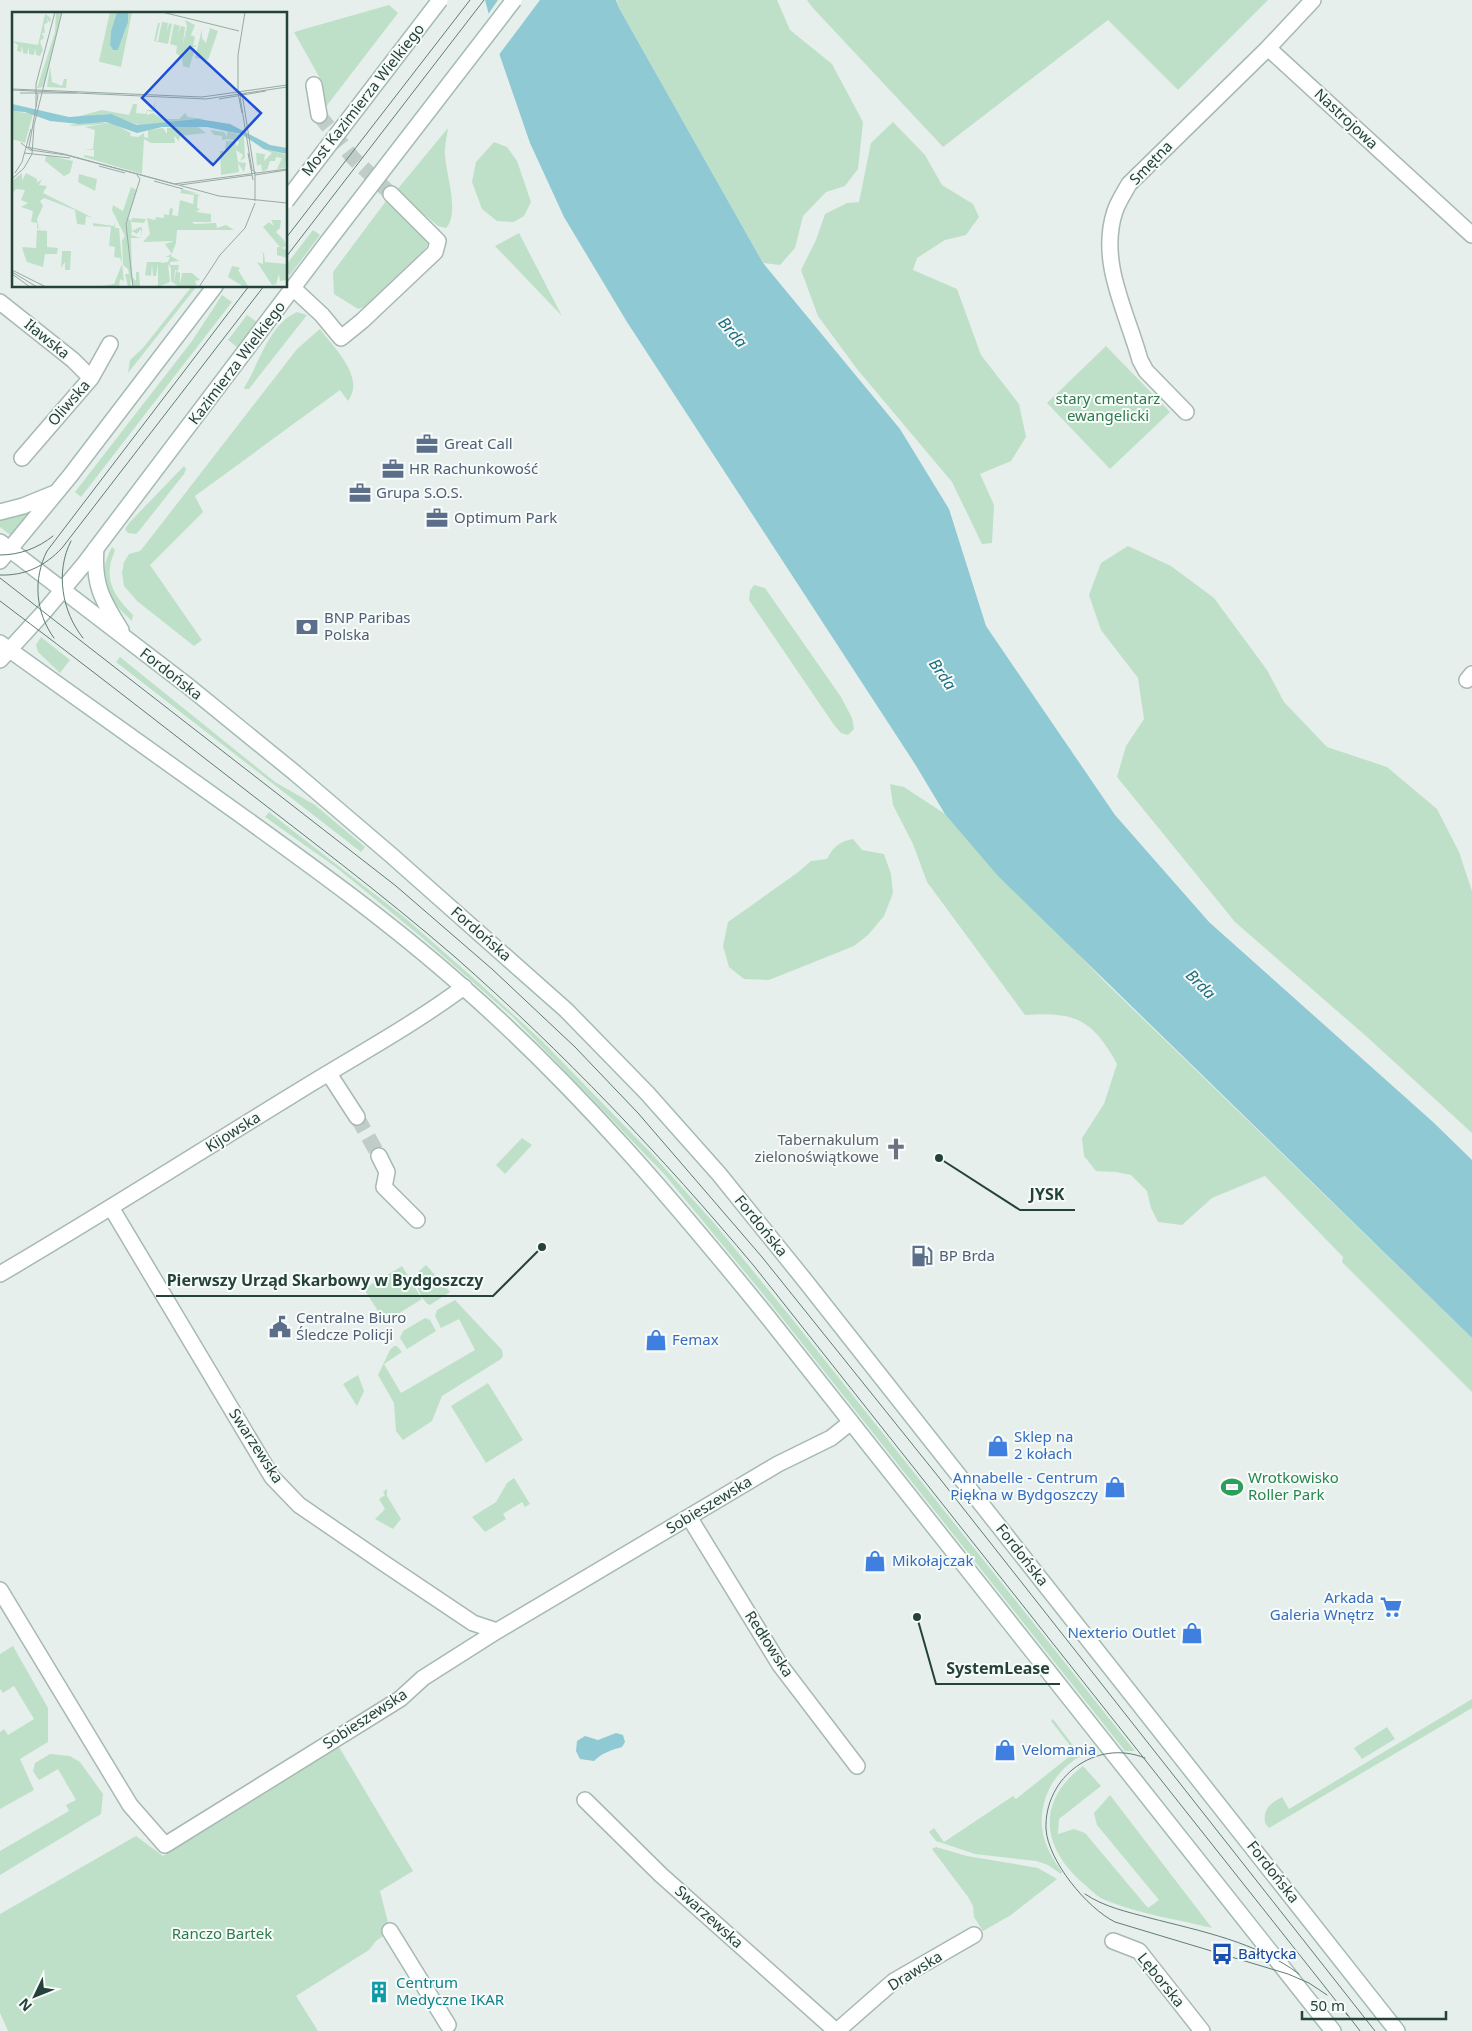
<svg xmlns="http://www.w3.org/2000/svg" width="1472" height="2031" viewBox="0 0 1472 2031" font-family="'Noto Sans',sans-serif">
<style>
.green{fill:#bfe0c8}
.water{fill:#8ec9d4}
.pier{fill:#e6efeb}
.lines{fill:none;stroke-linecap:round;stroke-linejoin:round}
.street-tunnel{stroke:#bfccc8;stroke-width:15;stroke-dasharray:15 8;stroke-linecap:butt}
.street-casing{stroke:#a8b8b2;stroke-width:18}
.secondary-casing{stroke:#a4bbb3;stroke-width:18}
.street{stroke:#fff;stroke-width:15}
.secondary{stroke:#fff;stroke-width:15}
.tram{stroke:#5f7d75;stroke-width:1}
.secondary-bridge-casing{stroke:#a4bbb3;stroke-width:18;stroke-linecap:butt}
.secondary-bridge{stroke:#fff;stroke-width:15}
.labels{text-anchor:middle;stroke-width:4;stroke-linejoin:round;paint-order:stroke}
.street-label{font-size:15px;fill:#24423a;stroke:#f7fbf9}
.park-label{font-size:15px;fill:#2d7a4b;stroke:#f7fbf9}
.service-label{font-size:15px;fill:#4e5e75;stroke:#f7fbf9;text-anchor:start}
.worship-label{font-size:15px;fill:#5b616d;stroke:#f7fbf9;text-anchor:end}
.shop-label{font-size:15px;fill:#366cbe;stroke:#f7fbf9;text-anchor:start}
.leisure-label{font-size:15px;fill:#27864d;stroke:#f7fbf9;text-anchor:start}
.transit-label{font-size:15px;fill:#164399;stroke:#f7fbf9;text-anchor:start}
.culture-label{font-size:15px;fill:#0d838f;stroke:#f7fbf9;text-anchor:start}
.water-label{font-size:16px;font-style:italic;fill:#1c6f80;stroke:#f7fbf9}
.inset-road{fill:none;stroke:#98aaa4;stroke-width:1}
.view{fill:#1d4ed8;fill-opacity:0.15;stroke:#1d4ed8;stroke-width:2.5}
.inset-edge{fill:none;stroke:#24423a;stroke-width:2.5}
.leader{fill:none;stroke:#24423a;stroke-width:2}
.callout-dot{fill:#24423a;stroke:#f7fbf9;stroke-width:2}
.callout-label{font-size:16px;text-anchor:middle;font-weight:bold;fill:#24423a;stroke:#f7fbf9;stroke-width:4;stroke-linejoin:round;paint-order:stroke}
</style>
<rect width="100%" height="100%" fill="#e6efeb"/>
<path class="green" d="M617 0H777L790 30 832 64 863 122 858 169 845 186 826 192 803 216 795 248 780 265 763 263 619 8Z
M807 0H1268L1178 90 1108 20 943 147 812 7Z
M389 5 398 13 325 108 322 82 294 32Z
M893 122 925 155 942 185 973 204 979 217 966 235 945 240 917 258 913 270 957 289 981 355 1019 404 1026 437 1011 461 980 474 994 505 992 543 982 544 952 482 857 369 818 316 801 270 816 240 825 214 847 203 859 202 871 143Z
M448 128C447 137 444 147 445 155 446 175 460 213 446 228L438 226 396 191Z
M494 142 507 147 517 161 531 202 524 216 514 222 497 221 482 209 472 182 476 162Z
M386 201 426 236 428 243 426 248 364 307 358 309 334 294 333 272Z
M313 230 320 235 290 275 286 273V265Z
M519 233 562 316 495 246Z
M192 286H197L128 373 130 360 143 348Z
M222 295 232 302 81 497 75 492 192 341Z
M297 312 307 315 249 389H245L244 388C259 364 269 324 297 312Z
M247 315 257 322 237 347 228 340Z
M320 329C333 347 366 377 348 401L340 390 195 496 203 512 150 565 202 640 194 646 137 601 124 586 122 573 124 562 129 554 140 551 145 545 297 349Z
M1106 346 1170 412 1110 469 1047 403Z
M184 466 186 469 184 474 139 531 136 534 128 533 125 529 129 523Z
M32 510 13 537 0 527V518Z
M1128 546 1171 566 1214 598 1267 670 1284 702 1327 747 1387 767 1437 809 1459 852 1472 891V1133L1367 1037 1235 922 1117 777 1126 746 1144 719 1138 678 1101 630 1089 595 1101 563Z
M112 547 115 550C103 578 112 594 133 615L132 621C107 599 95 579 112 547Z
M754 585 765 588 841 697 852 718 854 729 848 735 841 733 834 725 749 600 750 591Z
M41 637 70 660 60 673 38 652 36 645Z
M120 657 275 782 315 805 365 847 361 852 116 662Z
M890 784 904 787 945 814 1104 981 1472 1338V1392L1342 1262 1343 1257 1265 1176 1212 1198 1182 1225 1158 1222 1151 1208 1147 1191 1131 1175 1116 1172 1096 1171 1084 1156 1082 1138 1104 1104 1117 1064C1093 1020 1075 1011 1025 1015L927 882 913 844 893 805Z
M269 812 404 917 479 983 542 1041 651 1153 714 1223 793 1320 1135 1751H1125L763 1294 665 1175 513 1017 419 935 337 868 265 817Z
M853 839 862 850 884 854 891 874 893 893 884 916 868 935 854 946 769 980 744 979 729 967 723 946 728 922 797 873 811 861 827 859C834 846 839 842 853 839Z
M522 1138 532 1145 505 1174 496 1165Z
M426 1265 450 1292 430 1305C422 1302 413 1282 417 1273 419 1271 424 1267 426 1265Z
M402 1266 422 1299 385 1322 364 1289Z
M455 1300 502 1350 503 1356 501 1359 442 1396 432 1421 403 1440 396 1431 394 1403 378 1375 390 1350 394 1346H397L402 1352 384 1364 401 1393 475 1350 459 1319 441 1328 435 1316 437 1310Z
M425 1318 430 1320 436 1331 407 1349 400 1338 403 1331Z
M358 1375 364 1391 357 1406 343 1384Z
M488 1383 523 1440 486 1463 451 1406Z
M514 1478 530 1504 525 1507 522 1502 503 1514 506 1519 485 1532 472 1517 496 1502 507 1483Z
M387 1489V1496L401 1519 393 1529 375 1519 385 1509 379 1499 385 1495 383 1492Z
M13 1646 48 1708V1742L20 1759 34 1790 0 1809V1732L4 1729 8 1735 34 1719 14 1686 3 1693 0 1689V1654Z
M1472 1699V1708L1269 1828 1265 1823C1263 1808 1271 1803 1282 1797L1289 1809Z
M1053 1719 1081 1756C1053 1771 1037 1803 1043 1834 1046 1848 1054 1861 1062 1872L1061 1874 1048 1865 1036 1861 975 1854 936 1841 929 1832 934 1828 944 1842 1013 1796 1016 1799 1075 1752 1051 1721Z
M1387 1727 1395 1739 1362 1759 1354 1748Z
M339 1747 413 1871 380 1891 390 1931 376 1941 369 1950 296 1996 318 2031H8L0 2013V1914L136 1836 163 1856Z
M50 1754 70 1756 80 1762 103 1794 101 1814 0 1875V1851L69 1811 66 1805 76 1800 58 1769 39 1780 33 1771 35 1763Z
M1083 1766 1101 1786 1059 1819 1058 1834 1074 1829 1085 1833 1148 1908 1159 1900 1097 1825 1094 1813 1110 1795 1212 1928C1179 1920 1136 1913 1105 1900 1097 1897 1090 1889 1084 1884 1041 1847 1036 1801 1083 1766Z
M936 1847 967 1856 1038 1868 1057 1879 1011 1915 983 1931 974 1917 973 1906 968 1897 932 1849Z"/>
<path class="water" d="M485 0H616L619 8 763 263 900 429 949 509 986 626 1115 815 1209 922 1433 1122 1472 1160V1338L998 876 945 814 915 764 627 322 564 217 530 143 500 56Z
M616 1733 623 1735 625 1742 622 1747C611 1750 602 1753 594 1761L580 1759 576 1751 577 1741 585 1736 598 1740Z"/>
<path class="pier" d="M498 0H540L498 56 487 16Z"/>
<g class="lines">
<path class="street-tunnel" d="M319 115 353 158 391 194
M357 1117 379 1156"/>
<g class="street-casing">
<path id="street" d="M1268 48 1472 235
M314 85 319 115
M293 288 322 315 341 338 362 321 435 252 438 241 391 194
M0 302 73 360 91 378
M1186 412 1146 371 1140 360C1127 312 1098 262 1115 211 1118 202 1124 193 1129 184L1268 48 1313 0
M22 458 91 378 110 344
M1467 680 1472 674
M327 1074 333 1080 357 1117
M379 1156 387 1172 384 1187 417 1220
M112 1209 272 1477 299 1505 388 1566 473 1623 497 1631
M0 1274C99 1216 196 1154 294 1094 350 1059 410 1027 464 987
M689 1517 780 1665 857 1766
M0 1590 130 1805 165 1845 400 1699 423 1678 497 1631 778 1464 831 1438 851 1422
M585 1800 661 1875 836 2031
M390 1931 448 2025
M1113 1941 1139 1951 1202 2031
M837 2031 894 1981 974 1935"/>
</g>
<g class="secondary-casing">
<path id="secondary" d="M0 512 23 506 55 493
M0 542 188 686 295 773 391 855 566 1010 647 1093 719 1174 803 1278 1397 2031
M96 548C93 584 102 600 121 630
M0 561 70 476 215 286
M0 643C78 699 157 755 235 811 313 867 391 923 463 987 576 1086 673 1200 767 1316L1333 2031
M0 660 44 612 85 563 329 240"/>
</g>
<use href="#street" class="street"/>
<use href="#secondary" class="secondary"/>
<path class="tram" d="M286 238 470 0
M286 257 484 0
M71 541C55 572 62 612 83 638
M0 555C20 555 38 548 53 536
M0 575C25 576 45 566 62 548L264 286
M0 578 396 886 492 969 575 1047 638 1113 762 1257 937 1475 1375 2031
M0 601C76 658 150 716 225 774 302 834 381 893 455 957 563 1052 662 1156 754 1266L1348 2016
M54 638C35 612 33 579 47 551L249 286
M1145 1758C1096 1738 1044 1777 1046 1829 1048 1861 1087 1908 1115 1922L1288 1974 1309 1983 1327 1995
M1085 1894C1104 1907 1128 1912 1150 1918 1200 1931 1257 1942 1299 1974
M1344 2010 1360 2031"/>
<g class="secondary-bridge-casing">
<path id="secondary-bridge" d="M286 201 440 0
M329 240 514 0"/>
</g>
<use href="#secondary-bridge" class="secondary-bridge"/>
</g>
<defs>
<g id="office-bare" transform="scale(1.725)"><path d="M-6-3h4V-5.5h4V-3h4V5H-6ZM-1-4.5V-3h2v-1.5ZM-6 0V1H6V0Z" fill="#5c6f8a" stroke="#f7fbf9" stroke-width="2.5" paint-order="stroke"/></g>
<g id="bank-bare" transform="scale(1.725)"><path d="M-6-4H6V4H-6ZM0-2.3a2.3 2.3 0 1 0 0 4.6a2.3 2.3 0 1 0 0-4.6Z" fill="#5c6f8a" stroke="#f7fbf9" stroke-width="2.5" paint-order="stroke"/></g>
<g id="church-bare" transform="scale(1.725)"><path d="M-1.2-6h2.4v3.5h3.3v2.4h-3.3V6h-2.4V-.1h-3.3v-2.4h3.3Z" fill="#6b7280" stroke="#f7fbf9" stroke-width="2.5" paint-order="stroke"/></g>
<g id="fuel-bare" transform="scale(1.725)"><path d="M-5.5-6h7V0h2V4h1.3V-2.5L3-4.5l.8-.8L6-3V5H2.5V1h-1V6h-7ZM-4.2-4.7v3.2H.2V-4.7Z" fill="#5c6f8a" stroke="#f7fbf9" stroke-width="2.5" paint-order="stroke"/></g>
<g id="civic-bare" transform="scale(1.725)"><path d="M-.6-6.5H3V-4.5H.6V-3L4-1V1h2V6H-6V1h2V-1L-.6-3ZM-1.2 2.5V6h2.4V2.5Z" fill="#5c6f8a" stroke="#f7fbf9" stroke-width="2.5" paint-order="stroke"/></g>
<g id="shop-bare" transform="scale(1.725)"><path d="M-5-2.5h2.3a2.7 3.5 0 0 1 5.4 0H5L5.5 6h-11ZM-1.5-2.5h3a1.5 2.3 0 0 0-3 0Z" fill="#3f7fe0" stroke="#f7fbf9" stroke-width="2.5" paint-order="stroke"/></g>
<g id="stadium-bare" transform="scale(1.725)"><path d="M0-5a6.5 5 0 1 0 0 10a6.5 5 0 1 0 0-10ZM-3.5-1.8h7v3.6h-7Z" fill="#2e9e5b" stroke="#f7fbf9" stroke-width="2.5" paint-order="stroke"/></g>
<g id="supermarket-bare" transform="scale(1.725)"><path d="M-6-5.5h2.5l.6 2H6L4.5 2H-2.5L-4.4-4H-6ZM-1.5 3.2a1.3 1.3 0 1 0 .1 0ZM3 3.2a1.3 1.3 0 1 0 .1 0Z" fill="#3f7fe0" stroke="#f7fbf9" stroke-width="2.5" paint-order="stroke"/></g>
<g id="bus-bare" transform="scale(1.725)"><path d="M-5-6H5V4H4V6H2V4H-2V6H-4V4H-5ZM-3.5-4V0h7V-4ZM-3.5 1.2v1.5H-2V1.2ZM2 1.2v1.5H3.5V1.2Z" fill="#1a4fb4" stroke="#f7fbf9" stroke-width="2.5" paint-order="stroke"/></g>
<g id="building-bare" transform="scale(1.725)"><path d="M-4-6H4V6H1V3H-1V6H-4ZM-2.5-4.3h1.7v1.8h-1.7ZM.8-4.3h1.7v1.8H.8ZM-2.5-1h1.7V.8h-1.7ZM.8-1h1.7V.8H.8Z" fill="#0f9aa8" stroke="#f7fbf9" stroke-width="2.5" paint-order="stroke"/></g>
</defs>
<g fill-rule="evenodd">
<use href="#office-bare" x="427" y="444"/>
<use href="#office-bare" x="393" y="469"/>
<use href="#office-bare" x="360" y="493"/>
<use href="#office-bare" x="437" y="518"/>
<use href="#bank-bare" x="307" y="627"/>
<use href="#church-bare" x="896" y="1149"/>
<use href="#fuel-bare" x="922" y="1256"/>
<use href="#civic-bare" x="280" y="1327"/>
<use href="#shop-bare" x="656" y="1340"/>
<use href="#shop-bare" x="998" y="1446"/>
<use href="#shop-bare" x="1115" y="1487"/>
<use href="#stadium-bare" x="1232" y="1487"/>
<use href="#shop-bare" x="875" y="1561"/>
<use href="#supermarket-bare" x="1391" y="1607"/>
<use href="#shop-bare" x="1192" y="1633"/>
<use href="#shop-bare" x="1005" y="1750"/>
<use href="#bus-bare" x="1222" y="1954"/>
<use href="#building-bare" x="379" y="1992"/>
</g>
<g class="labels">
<g class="street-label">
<text transform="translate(363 100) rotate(-52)" y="5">Most Kazimierza Wielkiego</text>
<text transform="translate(1346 119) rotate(43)" y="5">Nastrojowa</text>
<text transform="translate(1151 163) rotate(-46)" y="5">Smętna</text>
<text transform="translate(47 339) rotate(39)" y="5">Iławska</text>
<text transform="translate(237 363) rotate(-53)" y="5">Kazimierza Wielkiego</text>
<text transform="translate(69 403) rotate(-49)" y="5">Oliwska</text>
<text transform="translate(171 674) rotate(38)" y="5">Fordońska</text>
<text transform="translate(481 934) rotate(41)" y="5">Fordońska</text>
<text transform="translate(233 1132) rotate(-32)" y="5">Kijowska</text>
<text transform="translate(761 1226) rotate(51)" y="5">Fordońska</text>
<text transform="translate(256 1446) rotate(57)" y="5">Swarzewska</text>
<text transform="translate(709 1505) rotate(-31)" y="5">Sobieszewska</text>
<text transform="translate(1022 1555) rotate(52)" y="5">Fordońska</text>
<text transform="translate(769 1644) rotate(57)" y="5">Redłowska</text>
<text transform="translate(365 1719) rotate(-33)" y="5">Sobieszewska</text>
<text transform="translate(1273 1872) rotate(52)" y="5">Fordońska</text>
<text transform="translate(709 1917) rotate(42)" y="5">Swarzewska</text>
<text transform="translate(915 1971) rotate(-32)" y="5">Drawska</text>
<text transform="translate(1161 1980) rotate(51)" y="5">Lęborska</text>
</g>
<g class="park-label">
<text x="1108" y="404">stary cmentarz<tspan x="1108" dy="17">ewangelicki</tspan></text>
<text x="222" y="1939">Ranczo Bartek</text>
</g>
<g class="service-label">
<text x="444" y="449">Great Call</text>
<text x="409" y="474">HR Rachunkowość</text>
<text x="376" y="498">Grupa S.O.S.</text>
<text x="454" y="523">Optimum Park</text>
<text x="324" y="623">BNP Paribas<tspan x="324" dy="17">Polska</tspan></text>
<text x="939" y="1261">BP Brda</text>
<text x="296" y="1323">Centralne Biuro<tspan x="296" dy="17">Śledcze Policji</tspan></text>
</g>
<g class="worship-label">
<text x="879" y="1145">Tabernakulum<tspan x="879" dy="17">zielonoświątkowe</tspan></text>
</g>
<g class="shop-label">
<text x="672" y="1345">Femax</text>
<text x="1014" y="1442">Sklep na<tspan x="1014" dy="17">2 kołach</tspan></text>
<text x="1098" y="1483" text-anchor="end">Annabelle - Centrum<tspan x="1098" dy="17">Piękna w Bydgoszczy</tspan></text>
<text x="892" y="1566">Mikołajczak</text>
<text x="1374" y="1603" text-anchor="end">Arkada<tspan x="1374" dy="17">Galeria Wnętrz</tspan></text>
<text x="1176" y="1638" text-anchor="end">Nexterio Outlet</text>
<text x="1022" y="1755">Velomania</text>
</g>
<g class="leisure-label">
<text x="1248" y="1483">Wrotkowisko<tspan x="1248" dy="17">Roller Park</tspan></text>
</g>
<g class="transit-label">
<text x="1238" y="1959">Bałtycka</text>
</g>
<g class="culture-label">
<text x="396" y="1988">Centrum<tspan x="396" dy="17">Medyczne IKAR</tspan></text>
</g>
<g class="water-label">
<text transform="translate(733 332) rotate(49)" y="6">Brda</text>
<text transform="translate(943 674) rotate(55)" y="6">Brda</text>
<text transform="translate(1201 984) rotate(45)" y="6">Brda</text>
</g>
</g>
<g transform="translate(12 12)">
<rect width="275" height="275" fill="#e6efeb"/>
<path d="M44 0H50L32 75 25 76 43 20ZM98 0H105L99 19 98 33 101 38H106L114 16 115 0H120L109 55 88 50 87 49ZM33 2 39 6 38 11 34 5 36 10 32 13 33 21H30L32 26 28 29 31 38 28 44 24 43 23 36 22 43 17 42V35L15 42 11 41 10 34 9 40 5 39 6 33 0 29 26 33ZM173 8 183 13 179 23 183 25 181 34 184 33V35H179L183 37 177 56 171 54 170 46 164 41 165 34 158 32 162 12 168 14 166 22 169 14 173 15 171 32 175 14ZM150 10 156 11 155 20 157 11 160 12 156 32 142 29 146 11H148L144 29H146ZM198 16 206 19 196 48 183 46 190 17V26L194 31ZM38 54 40 70 50 74 52 67H55L54 76 35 75ZM144 86 142 100 135 99V103L141 101 151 107H167L173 101 176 105 193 107 127 113 96 102 60 106 90 98 117 103 121 92H125L124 101 134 102 135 98H141ZM0 99 21 102 13 131 0 127ZM86 110 102 112 119 121 118 124 126 125 132 121V125L136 126V118L151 116 155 122V116L177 114 186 115 194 121 168 124 167 129 162 124 163 131H139L132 127 130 162 72 145V143L82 145V138H72L81 137 83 118 73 115 91 112 62 114 57 113ZM198 118 212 120 215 125V119L232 124 233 146 228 149 231 143 224 138 226 150 234 151 232 160 226 151 227 160 209 163 208 139H213L214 129H224V135L227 131 226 129 216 127 210 128V124L202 123ZM247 135 275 143 273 156 265 157 270 146 264 145 263 149H258L255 158 250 159 249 152 245 154 244 141 253 142 252 149 260 141ZM34 143 61 149 58 161 52 164 33 149ZM10 161V169L14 161 25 167V171L30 167 27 173 35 174 31 181 81 206 74 204 73 213 65 212 63 198 32 186 28 189 31 194 25 207 27 217 25 216V211L19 210 21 199 9 195 16 191 9 188 13 178 4 177 0 182V169ZM67 162 85 167 83 179 66 170ZM119 175 125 178 116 206 119 209 120 206 134 207 132 211 119 210 120 219 128 215 130 216V225L129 217 125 222 120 219 119 223 129 226H119L120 265 124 269V260H127L128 275H122L118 266 114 223 119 275H116L113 262H117L116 257 111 253 110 229 113 224 100 198 101 193 111 199ZM170 177 189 182 178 180 189 184H186L185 196 188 197 184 200 199 202V210H180L182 212 204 211 205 216 214 213 222 218H165L164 231 159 244 167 249 158 250V253H167L166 259 160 257 163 258 162 271 164 259 168 261V273L170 261H180L188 268 183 269 185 274 167 275 159 269V256L156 252 158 270 146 275V252L144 264H141L140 252 139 264 133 263 135 250H149L151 264 149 251 156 250 158 245H153L160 242 153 232 162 229 131 230 138 222 135 206 143 208 144 205 152 206V202L157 203 158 196 161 197 160 203 166 204 168 188 181 192 182 183 168 181ZM259 208H269L268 216 264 220 272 228 274 234 270 236 275 238V246L265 243V235H268L251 215 257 210 262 214ZM102 209 103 216H107L110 251 108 246 102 245 103 235 97 234 99 215 81 214V211L102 214ZM25 218 35 219V235L46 236 45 242H33L31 255 15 250 12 242 10 235 24 236ZM50 239H59L58 258H53V250L49 256ZM247 239 252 241 253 250 275 252V268L268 269 267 262 264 272 260 273 245 250 251 252V241ZM110 252 112 269 108 267 107 275H83L102 272ZM220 254 229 256 226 258 236 274 232 275 216 265Z" fill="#bfe0c8"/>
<path d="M105 0H116V10L106 38H101L98 33 99 19ZM0 92 57 105 99 102 125 113 186 107 218 112 258 133 275 136V142L252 137 229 122 195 115H150L125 121 94 110 67 112 38 109 13 100 0 99Z" fill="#8ec9d4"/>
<path class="inset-road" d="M150 0 227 19M0 77 190 85 275 73M0 78 194 87 275 75M226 80V43L233 0M8 81H65M226 81 230 101M230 81 243 164V189M234 81 228 85 240 158 244 161M207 87 254 79M24 95V72L43 0M9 131 18 138 54 143 162 172 275 157M14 135 52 142 207 184 275 191M21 139 17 135 26 83 23 79M12 141 58 146M236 141 241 168M87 154 113 161M3 161 10 150 19 117M243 163 275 158M0 167 12 156 20 142 22 113 50 0M142 169 171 177M168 173 240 163M0 258 34 275M0 260 25 275M0 262 18 275M121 275 114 212 128 167 125 163M187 275 208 243 233 216 243 191"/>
<path class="view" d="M178 35 249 101 201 153 130 86Z"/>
<rect width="275" height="275" class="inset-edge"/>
</g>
<path class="leader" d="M939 1158L1020 1210H1075M542 1247L493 1296H156M917 1617L936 1684H1060"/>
<g class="callout-dot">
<circle cx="939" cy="1158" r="5"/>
<circle cx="542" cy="1247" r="5"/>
<circle cx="917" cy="1617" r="5"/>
</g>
<g class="callout-label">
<text x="1047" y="1200">JYSK</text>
<text x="325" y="1286">Pierwszy Urząd Skarbowy w Bydgoszczy</text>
<text x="998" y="1674">SystemLease</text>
</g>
<g transform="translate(35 1996) rotate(227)" stroke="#f7fbf9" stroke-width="4" paint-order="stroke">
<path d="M0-4L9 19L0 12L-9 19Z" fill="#24423a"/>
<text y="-8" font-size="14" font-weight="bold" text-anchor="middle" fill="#24423a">N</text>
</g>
<path d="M1302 2011v8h144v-8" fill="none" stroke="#24423a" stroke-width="2.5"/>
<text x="1310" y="2011" font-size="15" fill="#24423a" stroke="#f7fbf9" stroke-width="4" paint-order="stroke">50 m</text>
</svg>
